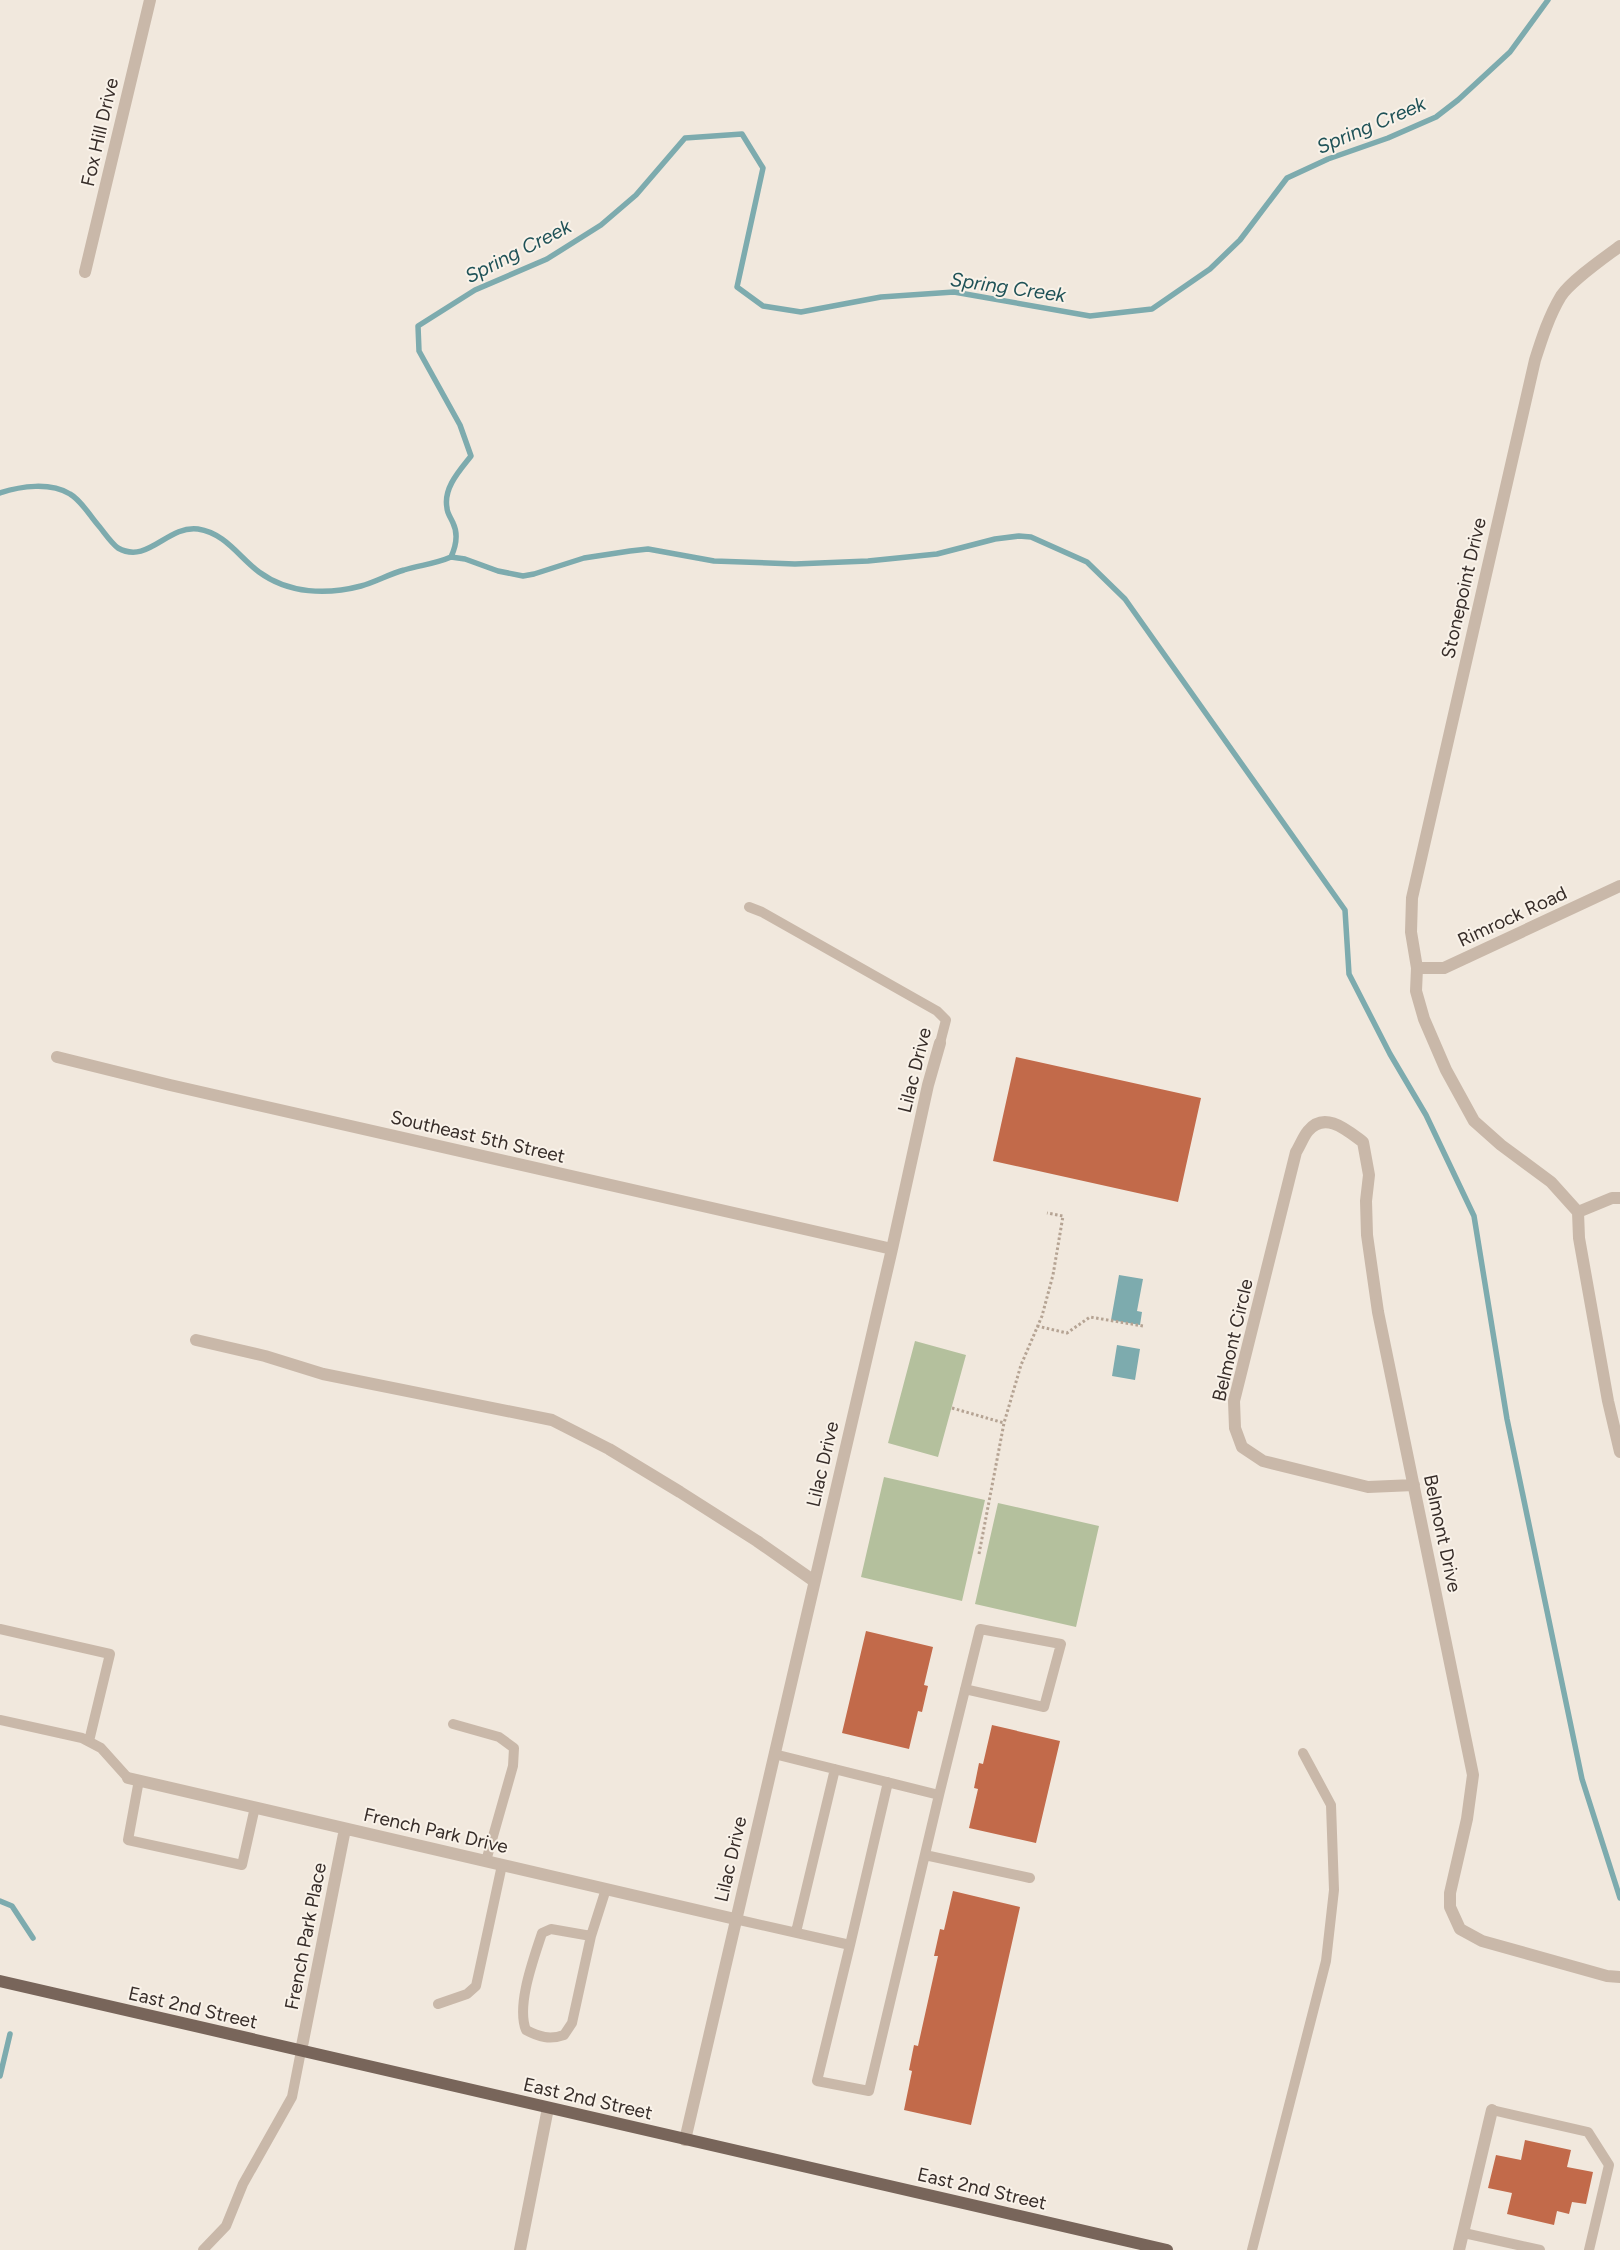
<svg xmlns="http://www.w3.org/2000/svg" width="1620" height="2250" viewBox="0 0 1620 2250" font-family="Figtree,sans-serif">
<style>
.green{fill:#b4c09d}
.water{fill:#7dabae}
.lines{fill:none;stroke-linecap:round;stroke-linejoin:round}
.stream{stroke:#7dabae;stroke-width:5.5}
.building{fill:#c26a4a}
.path{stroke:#b5a393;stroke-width:3;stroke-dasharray:2.5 2.5;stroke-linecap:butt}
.service{stroke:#c9b8a9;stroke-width:10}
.minor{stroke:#c9b8a9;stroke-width:12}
.primary{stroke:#78655a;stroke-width:12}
.labels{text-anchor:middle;stroke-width:4;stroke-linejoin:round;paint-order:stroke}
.street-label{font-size:19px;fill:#372d29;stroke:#f9f2e9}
.water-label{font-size:20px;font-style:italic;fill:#1f5257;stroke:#f9f2e9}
</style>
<rect width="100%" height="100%" fill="#f1e8dd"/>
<path class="green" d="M915 1341 966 1355 938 1457 888 1443Z
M884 1477 985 1500 962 1601 861 1577Z
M998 1503 1099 1526 1076 1627 975 1604Z"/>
<path class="water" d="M1119 1275 1143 1279 1137 1311 1142 1312 1140 1325 1111 1320Z
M1117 1345 1140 1349 1135 1380 1112 1376Z"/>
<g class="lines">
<path class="stream" d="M0 493C21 486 50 482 70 494 81 500 90 516 98 525 104 532 111 543 118 548 148 565 167 525 198 529 225 533 239 557 259 572 289 594 327 595 361 586 376 582 389 574 404 570 420 565 435 564 451 557 456 546 458 533 453 523 451 518 447 513 447 508 443 488 460 470 471 456L460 425 419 351 418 326 475 290 547 259 601 225 636 195 685 138 742 134 763 168 737 287 763 306 801 312 881 297 954 292 1090 316 1152 309 1210 269 1240 240 1287 178 1328 159 1388 138 1436 117 1458 100 1510 52 1548 0
M451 557 465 559 498 571 523 576 534 574 584 558 630 551 648 549 714 561 795 564 868 561 937 554 995 539 1019 536 1031 537 1087 562 1125 599 1345 910 1349 974 1390 1054 1426 1115 1474 1216 1507 1419 1582 1779 1620 1898
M0 1901 12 1906 33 1938
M0 2076 10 2034"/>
</g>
<path class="building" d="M1016 1057 1201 1098 1178 1202 993 1161Z
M866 1631 933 1647 924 1685 928 1686 922 1712 918 1711 909 1749 842 1733Z
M992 1725 1060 1741 1036 1843 969 1828 978 1789 974 1788 979 1763 983 1764Z
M953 1891 1020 1907 971 2125 904 2110 912 2071 909 2070 914 2045 918 2046 938 1956H934L940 1929 944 1930Z
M1525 2140 1571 2150 1567 2167 1593 2172 1586 2204 1572 2202 1569 2214 1557 2211 1554 2225 1507 2214 1512 2193 1488 2188 1496 2155 1521 2160Z"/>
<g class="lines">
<path class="path" d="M1037 1326 1067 1333 1090 1317 1143 1326
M952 1408 1004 1423
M979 1554 1004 1423 1021 1365 1042 1316 1053 1275 1063 1216 1047 1213"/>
<path class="service" d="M749 907 762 912 937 1011 946 1020 940 1043
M0 1629 110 1654 89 1741
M0 1720 82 1738 101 1748 128 1778
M453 1724 499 1737 514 1748 513 1766 486 1861
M139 1780 128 1840 242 1865 255 1807
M939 1795 980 1629 1061 1644 1044 1707 965 1689
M925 1855 1030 1878
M735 1919 850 1945 817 2081 869 2091 939 1795 774 1754
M796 1932 835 1769
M591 1936 551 1929 542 1933C534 1958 516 2005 526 2030 539 2037 550 2040 564 2035L572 2023 591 1936 606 1889
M850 1945 888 1782
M438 2004 467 1994 476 1986 502 1865
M1492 2110 1588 2132 1609 2165 1589 2250
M1464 2233 1540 2250
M203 2250 226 2226 243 2184 292 2097 301 2051
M1252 2250 1326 1961 1334 1890 1331 1805 1303 1753"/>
<path class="minor" d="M1620 246C1604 258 1572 280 1561 296 1549 316 1542 338 1535 360L1412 898 1411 932 1417 968 1416 991 1424 1019 1446 1070 1474 1121 1501 1145 1551 1182 1578 1212 1579 1238 1608 1401 1620 1452
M85 272 150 0
M1417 968H1444L1620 886
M57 1057 170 1085 892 1249
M1578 1212 1612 1198H1620
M196 1340 265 1356 323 1374 552 1420 609 1449 680 1492 757 1541 814 1581
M1414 1485 1368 1487 1263 1461 1242 1447 1235 1428 1234 1401 1296 1152C1300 1146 1303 1137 1308 1131 1325 1110 1348 1131 1363 1142L1369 1175 1366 1201 1367 1235 1378 1312 1473 1775 1467 1819 1450 1893V1907L1460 1929 1482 1941 1607 1976 1620 1977
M128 1778 735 1919
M301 2051 345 1829
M685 2140 892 1249 928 1085 940 1043
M520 2250 548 2108
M1459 2250 1492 2110"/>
<path class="primary" d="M0 1981 1167 2250"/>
</g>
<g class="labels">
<g class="street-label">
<text transform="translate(99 132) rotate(-77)" y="7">Fox Hill Drive</text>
<text transform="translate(1463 588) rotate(-77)" y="7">Stonepoint Drive</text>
<text transform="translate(1512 916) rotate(-25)" y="7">Rimrock Road</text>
<text transform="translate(914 1070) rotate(-76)" y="7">Lilac Drive</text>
<text transform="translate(478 1136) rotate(13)" y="7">Southeast 5th Street</text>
<text transform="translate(1232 1340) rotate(-77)" y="7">Belmont Circle</text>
<text transform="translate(822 1464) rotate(-77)" y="7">Lilac Drive</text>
<text transform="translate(1443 1533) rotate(78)" y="7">Belmont Drive</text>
<text transform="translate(436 1830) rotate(13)" y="7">French Park Drive</text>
<text transform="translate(730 1859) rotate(-77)" y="7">Lilac Drive</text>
<text transform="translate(305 1936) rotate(-79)" y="7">French Park Place</text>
<text transform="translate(193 2007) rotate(13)" y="7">East 2nd Street</text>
<text transform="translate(588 2098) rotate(13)" y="7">East 2nd Street</text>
<text transform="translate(982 2188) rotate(13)" y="7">East 2nd Street</text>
</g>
<g class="water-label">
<text transform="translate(1371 125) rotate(-23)" y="7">Spring Creek</text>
<text transform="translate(518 251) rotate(-27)" y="7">Spring Creek</text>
<text transform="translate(1008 287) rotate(8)" y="7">Spring Creek</text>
</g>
</g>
</svg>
